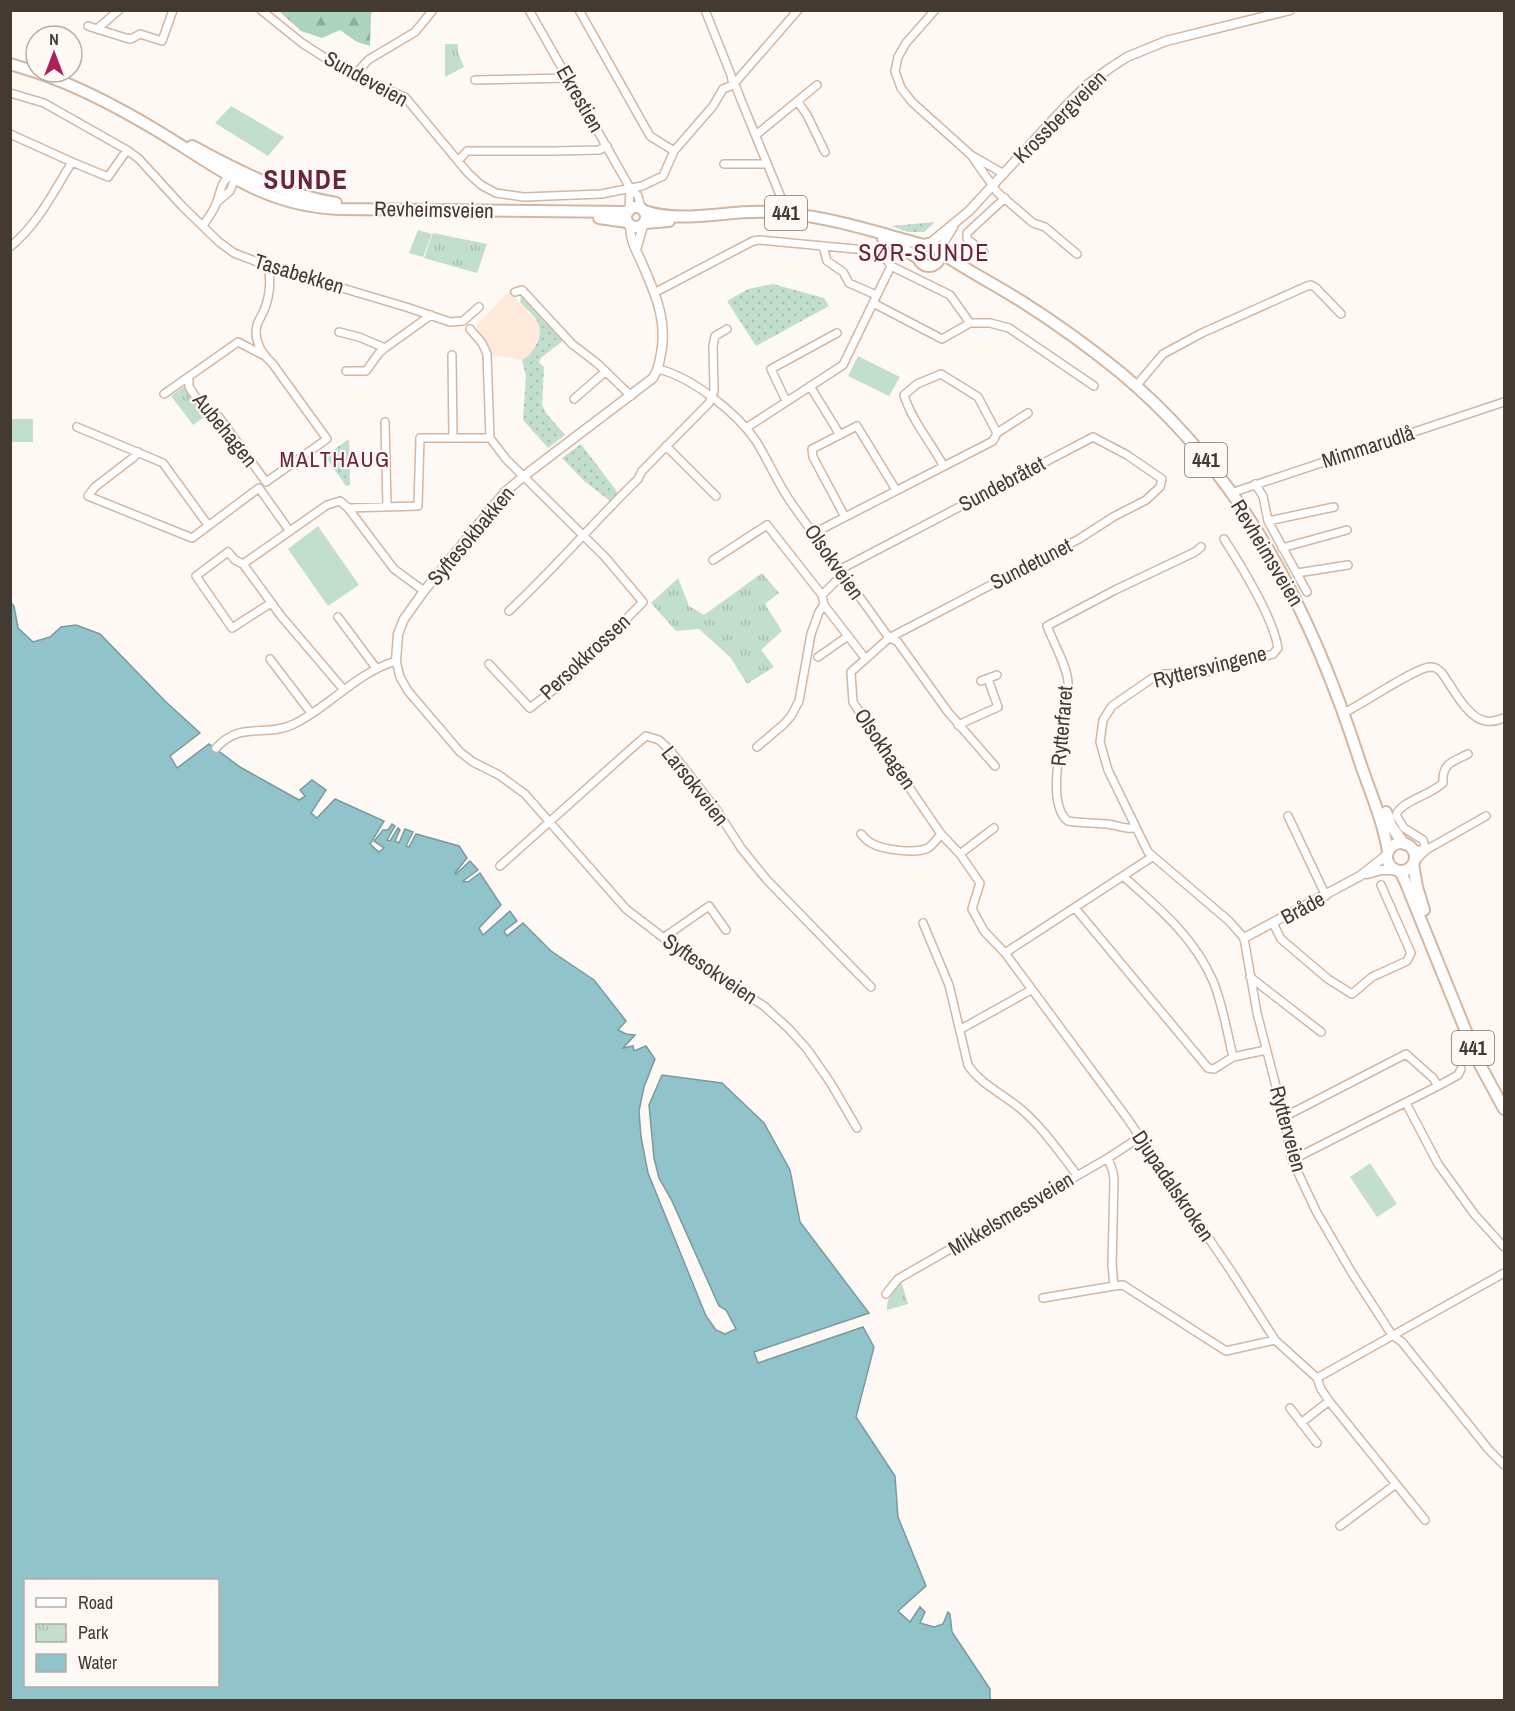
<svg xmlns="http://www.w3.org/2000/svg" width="1515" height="1711" viewBox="0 0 1515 1711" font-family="'Archivo Narrow',sans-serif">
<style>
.built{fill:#ffe9da}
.grass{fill:url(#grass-dots)}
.forest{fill:url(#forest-firs)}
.park{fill:url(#park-tufts)}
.pitch{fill:#c2dece}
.water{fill:#91c3cb;stroke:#7a9a9d;stroke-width:1.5;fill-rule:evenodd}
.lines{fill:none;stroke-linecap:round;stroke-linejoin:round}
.minor-casing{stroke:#d2b7a2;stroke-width:10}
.tertiary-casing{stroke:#d2b7a2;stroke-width:11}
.primary-casing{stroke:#d2b7a2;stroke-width:14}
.minor{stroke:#fff;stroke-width:7}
.tertiary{stroke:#fff;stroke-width:8}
.primary{stroke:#fff;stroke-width:10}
.labels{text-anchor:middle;stroke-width:4.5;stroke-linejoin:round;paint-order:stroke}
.shield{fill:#fff9f5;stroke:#7d736c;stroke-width:1.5}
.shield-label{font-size:20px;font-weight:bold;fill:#453a32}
.street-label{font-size:21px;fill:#453a32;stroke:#fff9f5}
.neighbourhood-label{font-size:22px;letter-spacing:1.5px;fill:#69253d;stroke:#fff9f5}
.quarter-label{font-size:24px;letter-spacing:1.5px;fill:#69253d;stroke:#fff9f5}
.district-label{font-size:27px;font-weight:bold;letter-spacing:1.5px;fill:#69253d;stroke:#fff9f5}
</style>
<defs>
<pattern id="grass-dots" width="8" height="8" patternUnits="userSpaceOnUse" patternTransform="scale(1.5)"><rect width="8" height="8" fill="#c2dece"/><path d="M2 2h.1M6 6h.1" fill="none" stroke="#a8bfb1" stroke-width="1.8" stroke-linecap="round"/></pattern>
<pattern id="forest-firs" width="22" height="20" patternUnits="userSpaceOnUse" patternTransform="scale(1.5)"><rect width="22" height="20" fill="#acd4be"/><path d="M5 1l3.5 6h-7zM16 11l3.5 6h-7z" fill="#8ead9b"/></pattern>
<pattern id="park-tufts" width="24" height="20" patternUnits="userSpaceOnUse" patternTransform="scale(1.5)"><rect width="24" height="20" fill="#c2dece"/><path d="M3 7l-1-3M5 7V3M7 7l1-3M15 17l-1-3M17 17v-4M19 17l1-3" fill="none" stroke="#a8bfb1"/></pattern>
</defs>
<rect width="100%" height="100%" fill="#fff9f5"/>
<path class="built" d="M509 291 539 324V334L534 350 528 357 522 360 491 355 476 326Z"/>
<path class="grass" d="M935 222 924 232H908L891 226Z
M773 284 824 298 829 306 756 346 727 301 748 289Z
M521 294 564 340 541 358 539 362 544 367 542 405 546 413 565 435 548 448 523 420 526 376 522 360C534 355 545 333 537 321 533 314 525 308 520 302Z
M349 439 350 485 346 486 325 456Z
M581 444 618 493 610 501 584 481 562 458Z"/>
<path class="forest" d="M279 11H375L371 13 370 46 357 42 340 30 322 38 301 31Z"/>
<path class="park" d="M445 44H458V53L464 67 445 77Z
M433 233 487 244 477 273 424 258Z
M185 386 207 415 193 425 171 396Z
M762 573 779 593 765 604 782 631 761 650 774 667 747 684 730 657 699 629 676 631 651 603 678 578 689 606 704 615Z
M901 1281 908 1304 887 1310C886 1299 894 1289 901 1281Z"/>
<path class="pitch" d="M231 106 284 137 268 156 215 123Z
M418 230 432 234 423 257 409 253Z
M858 356 900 377 889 396 848 376Z
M10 419H33V442H11Z
M318 526 359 585 328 606 288 549Z
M1370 1163 1397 1204 1377 1217 1350 1177Z"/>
<path class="water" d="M10 602 14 606 18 628 33 642 50 637 61 627 76 625 100 634 166 702 200 733 170 756 177 768 209 744 240 767 299 800 305 796 300 790 312 780 326 790 311 813 317 818 335 799 384 821 370 844 379 852 384 848 374 841 383 830H388L392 824 395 826 387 840 390 841 398 828 400 830 395 841 399 843 405 829 413 832 406 846 409 847 416 834 459 846 467 858 455 873 456 874 470 861 478 870 463 881 468 882 480 873 501 905 479 928 483 935 510 911 517 921 504 931 507 936 523 923 551 951 594 980 626 1021 618 1030 626 1034 635 1035 623 1048 633 1046 634 1051 646 1046 655 1059 644 1087 639 1111 641 1137 648 1173 706 1316 716 1330 725 1334 736 1329 726 1310 719 1306 672 1201 659 1178 654 1158 649 1105 662 1075 722 1083 764 1123 790 1170 800 1222 869 1313 754 1352 758 1363 863 1327 874 1347 856 1417 895 1476 898 1517 926 1586 898 1611 910 1622 920 1607 925 1612 920 1623 934 1627 943 1624 948 1612 950 1614 952 1632 990 1689V1700H11ZM26 1580H218V1686H26Z"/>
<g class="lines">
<g class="minor-casing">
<path id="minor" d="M261 10 302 43 350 74 405 97 468 173 481 185 496 193 524 197 601 194 642 186 663 176 674 151 713 106 723 89 733 85 736 87 741 100 780 195
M529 10 630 188 638 196 641 208
M579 10 650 136 674 151
M705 10 731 75 733 85
M935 10 906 43 898 57 895 71 901 88 912 102 971 155 997 192 1033 223 1045 227 1077 254
M88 26 97 29 119 10
M97 29 126 38 131 39 140 34 162 41 173 10
M354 76 368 60 415 32 433 10
M475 80 567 78
M733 85 798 10
M10 93 44 103 127 150 139 159 182 206 219 242 234 253 268 266 406 307 450 322 463 321 479 307
M798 102 807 115 825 152
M10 134 72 162 108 177 127 150
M756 135 817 85
M971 155 1004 174
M458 161 467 151H553L599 150 607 146
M724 164H766
M217 202 230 191 236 176
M629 211 630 188
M203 226C207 219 213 212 216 204 221 193 220 181 232 174
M823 246 827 261 843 272 849 283 876 295
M10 247C38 224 53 193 72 162
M984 252 967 239V233L1005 198
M515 292 522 290 572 344 598 364 631 396
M654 293 753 241 760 240 866 250 887 260 891 266 950 295 970 323H990L1009 328 1094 386
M873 303 942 339 970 323
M470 329 482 343 487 354 490 438 506 459 605 557 643 602 566 680 530 708 489 664
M339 332 359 337 385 348 431 315
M452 355 453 438
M658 369C692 377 737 413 756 441 768 460 777 482 790 501 822 547 857 592 889 638L897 641 948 712 995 766
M346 371H366L379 353 385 348
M189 377V387L197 399 205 409 219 417 266 482 327 439 272 363C262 354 253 340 257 325 259 319 263 314 265 308 270 294 271 280 268 266
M810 386 840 435
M1136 386 1163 354 1202 333 1307 286 1311 285 1316 288 1341 314
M164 394 238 342 263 355
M574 399 605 372
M786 401 771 369 837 333
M385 422 387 506
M77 427 163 463 208 525
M746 428 843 365 891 266
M666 446 716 496
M138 452 134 457 95 487 88 496 192 538 259 488 289 530
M943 465C930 441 912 421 904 395L917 384 941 374 978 397 997 433
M1255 484 1263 496 1268 521 1307 592
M1231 493 1504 402
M348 508 418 506 420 438H490
M845 517 813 457 812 449 857 426 896 490
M1268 521 1334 507
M814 533 993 441 997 433 1028 413
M1224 539C1242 567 1273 617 1278 648L1273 654 1202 673 1163 674 1154 677 1112 706 1103 720 1100 742 1108 770 1148 852 1229 921 1244 938 1257 1013 1284 1117 1292 1160 1316 1211 1352 1273 1392 1335 1402 1342 1489 1450 1504 1465
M1282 548 1347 530
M713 560 767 525 822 595
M243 564 327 505 340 501 348 508 394 569 424 591
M839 570 1093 437 1127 455 1162 479 1160 487 1146 500 1113 517 1079 539 889 638 851 672 853 702 887 755 941 834 960 854 980 883 972 909 984 931 1005 953 1127 1118 1231 1271 1275 1340 1317 1378
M1297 573 1348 565
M271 603 232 628 196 576 228 552 235 560 243 564 281 616 344 690
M824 605 865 658
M509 611C554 569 594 522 638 479L642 471 709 403 714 391 713 346 715 336 727 329
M338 617 376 668
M818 657 848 636
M270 659 311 713
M981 681 997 675
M1344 713C1362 704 1415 668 1430 667 1436 667 1438 669 1442 673 1452 687 1468 719 1486 721 1492 722 1499 720 1504 718
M958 725 998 707 988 679
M757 747 784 724 791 716 799 701 811 634 819 612 824 605 822 595 842 575
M216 748C242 720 265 738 294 724 329 707 356 673 396 661L400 677 408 691 460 752 473 762 499 775 525 794 626 909 691 959 764 1006 789 1029 807 1049 830 1082 857 1128
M1468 754C1452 762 1442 763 1443 783 1431 795 1401 801 1396 815L1404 828 1423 840 1426 850 1486 816
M1288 816 1326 896
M1136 828C1126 830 1117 825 1107 824 1093 823 1081 823 1068 821 1041 801 1070 714 1068 682 1067 666 1053 642 1047 626L1115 590 1195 552 1201 547
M861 834C864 837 867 841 871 843 883 850 916 854 928 848 933 845 937 839 941 834
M1413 850H1426L1414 862
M960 854 994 828
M500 866 632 748 646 736 659 740 670 750 716 809 741 848 767 880 871 987
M1075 908 1208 1068 1214 1069 1233 1057C1227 1032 1223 1005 1213 981 1194 937 1159 908 1124 877
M923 923 949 985 968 1065C981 1085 1005 1095 1022 1110 1043 1128 1060 1153 1077 1175
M1273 923 1281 939 1328 979 1352 994 1372 977 1407 961 1411 953 1381 885
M663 938 709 906 726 930
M1005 953 1152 857
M1250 977 1321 1032
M961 1029 1031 990
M1233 1057 1266 1050
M1406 1103 1438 1164 1475 1215 1504 1247
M1284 1117 1406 1054 1433 1078 1438 1086
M1108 1158 1113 1172 1114 1180 1112 1265 1114 1286 1123 1285 1226 1351 1275 1340
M1292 1160 1438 1086 1458 1075 1461 1069
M886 1294 898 1279 1108 1158 1140 1137
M1043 1298 1114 1286
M1317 1378 1504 1273
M1317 1378 1321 1389 1329 1401 1425 1520
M1290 1408 1317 1443
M1301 1423 1329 1401
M1340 1526 1396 1484"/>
</g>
<g class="tertiary-casing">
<path id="tertiary" d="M929 244 969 211 1063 109 1087 85 1110 68 1127 57 1166 41 1290 10
M636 250 643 226
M939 250 953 227
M396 661 398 634 404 619 424 591 505 492 524 476 653 378C659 368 660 359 662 347 666 315 653 289 641 261 635 248 630 240 630 225
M1367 874 1381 870H1396
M1244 938 1360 876 1388 854"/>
</g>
<g class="primary-casing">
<path id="primary" d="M10 64 36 72
M36 72C75 85 121 109 156 130 218 167 262 206 339 209L628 212
M192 146C238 171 283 194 336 203
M626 217a10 10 0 1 1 20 0a10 10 0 1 1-20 0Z
M644 211C683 224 727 210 767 212 823 214 871 231 924 245
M599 218 627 222
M645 223 669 221
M883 239 902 248 918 258
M918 255a11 11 0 1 1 22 0a11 11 0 1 1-22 0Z
M940 252C966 270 994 284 1021 301 1056 323 1089 347 1121 373 1243 475 1312 612 1360 762 1370 792 1383 820 1388 852
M1386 812 1391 826 1404 844
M1387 857a14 14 0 1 1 28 0a14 14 0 1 1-28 0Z
M1413 864 1417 887 1424 910
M1400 871 1405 881 1478 1061 1504 1109"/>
</g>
<use href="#minor" class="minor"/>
<use href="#tertiary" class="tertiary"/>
<use href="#primary" class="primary"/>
</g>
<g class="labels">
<g class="shield">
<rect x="765" y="196" width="42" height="34" rx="4.5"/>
<rect x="1185" y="443" width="42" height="34" rx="4.5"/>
<rect x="1452" y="1031" width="42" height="34" rx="4.5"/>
</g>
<g class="shield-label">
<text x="786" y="220">441</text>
<text x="1206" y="467">441</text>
<text x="1473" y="1055">441</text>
</g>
<g class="street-label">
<text transform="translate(366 79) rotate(29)" y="7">Sundeveien</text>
<text transform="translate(580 99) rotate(60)" y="7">Ekrestien</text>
<text transform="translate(1060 117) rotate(-45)" y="7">Krossbergveien</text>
<text transform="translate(434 210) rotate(1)" y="7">Revheimsveien</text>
<text transform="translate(299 274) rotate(17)" y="7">Tasabekken</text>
<text transform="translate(225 430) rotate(51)" y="7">Aubehagen</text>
<text transform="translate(1368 447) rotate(-18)" y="7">Mimmarudlå</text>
<text transform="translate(1002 484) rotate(-28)" y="7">Sundebråtet</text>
<text transform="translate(471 536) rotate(-50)" y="7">Syftesokbakken</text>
<text transform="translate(1267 553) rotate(59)" y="7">Revheimsveien</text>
<text transform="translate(834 562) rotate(55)" y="7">Olsokveien</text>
<text transform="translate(1031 564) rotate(-27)" y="7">Sundetunet</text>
<text transform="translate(585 657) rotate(-43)" y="7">Persokkrossen</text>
<text transform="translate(1210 667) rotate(-14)" y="7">Ryttersvingene</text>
<text transform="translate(1062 726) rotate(-85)" y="7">Rytterfaret</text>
<text transform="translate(885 749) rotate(56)" y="7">Olsokhagen</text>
<text transform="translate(695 786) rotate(52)" y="7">Larsokveien</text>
<text transform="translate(1303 908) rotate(-28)" y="7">Bråde</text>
<text transform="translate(710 969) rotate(34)" y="7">Syftesokveien</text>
<text transform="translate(1288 1129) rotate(75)" y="7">Rytterveien</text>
<text transform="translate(1173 1186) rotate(56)" y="7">Djupadalskroken</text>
<text transform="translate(1011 1214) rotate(-31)" y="7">Mikkelsmessveien</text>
</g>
<g class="neighbourhood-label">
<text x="335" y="467">MALTHAUG</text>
</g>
<g class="quarter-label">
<text x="924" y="261">SØR-SUNDE</text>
</g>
<g class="district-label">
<text x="306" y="189">SUNDE</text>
</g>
</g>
<rect width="1515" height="1711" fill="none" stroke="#453a32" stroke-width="24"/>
<rect x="24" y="1579" width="195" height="108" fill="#fff9f5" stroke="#b5ada7" stroke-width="1.5"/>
<rect x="36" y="1598" width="30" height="9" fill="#ffffff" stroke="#b5ada7" stroke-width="1.5"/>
<text x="78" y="1609" font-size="18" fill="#453a32">Road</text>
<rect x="36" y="1624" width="30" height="18" fill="url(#park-tufts)" stroke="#b5ada7" stroke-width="1.5"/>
<text x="78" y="1639" font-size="18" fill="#453a32">Park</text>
<rect x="36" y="1654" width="30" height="18" fill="#91c3cb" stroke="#b5ada7" stroke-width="1.5"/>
<text x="78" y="1669" font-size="18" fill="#453a32">Water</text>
<g transform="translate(54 54)"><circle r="28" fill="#fff9f5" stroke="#b5ada7" stroke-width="1.5"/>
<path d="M0-4.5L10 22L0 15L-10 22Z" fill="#ad1f5a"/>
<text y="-9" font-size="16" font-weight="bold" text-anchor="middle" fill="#453a32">N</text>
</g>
</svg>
